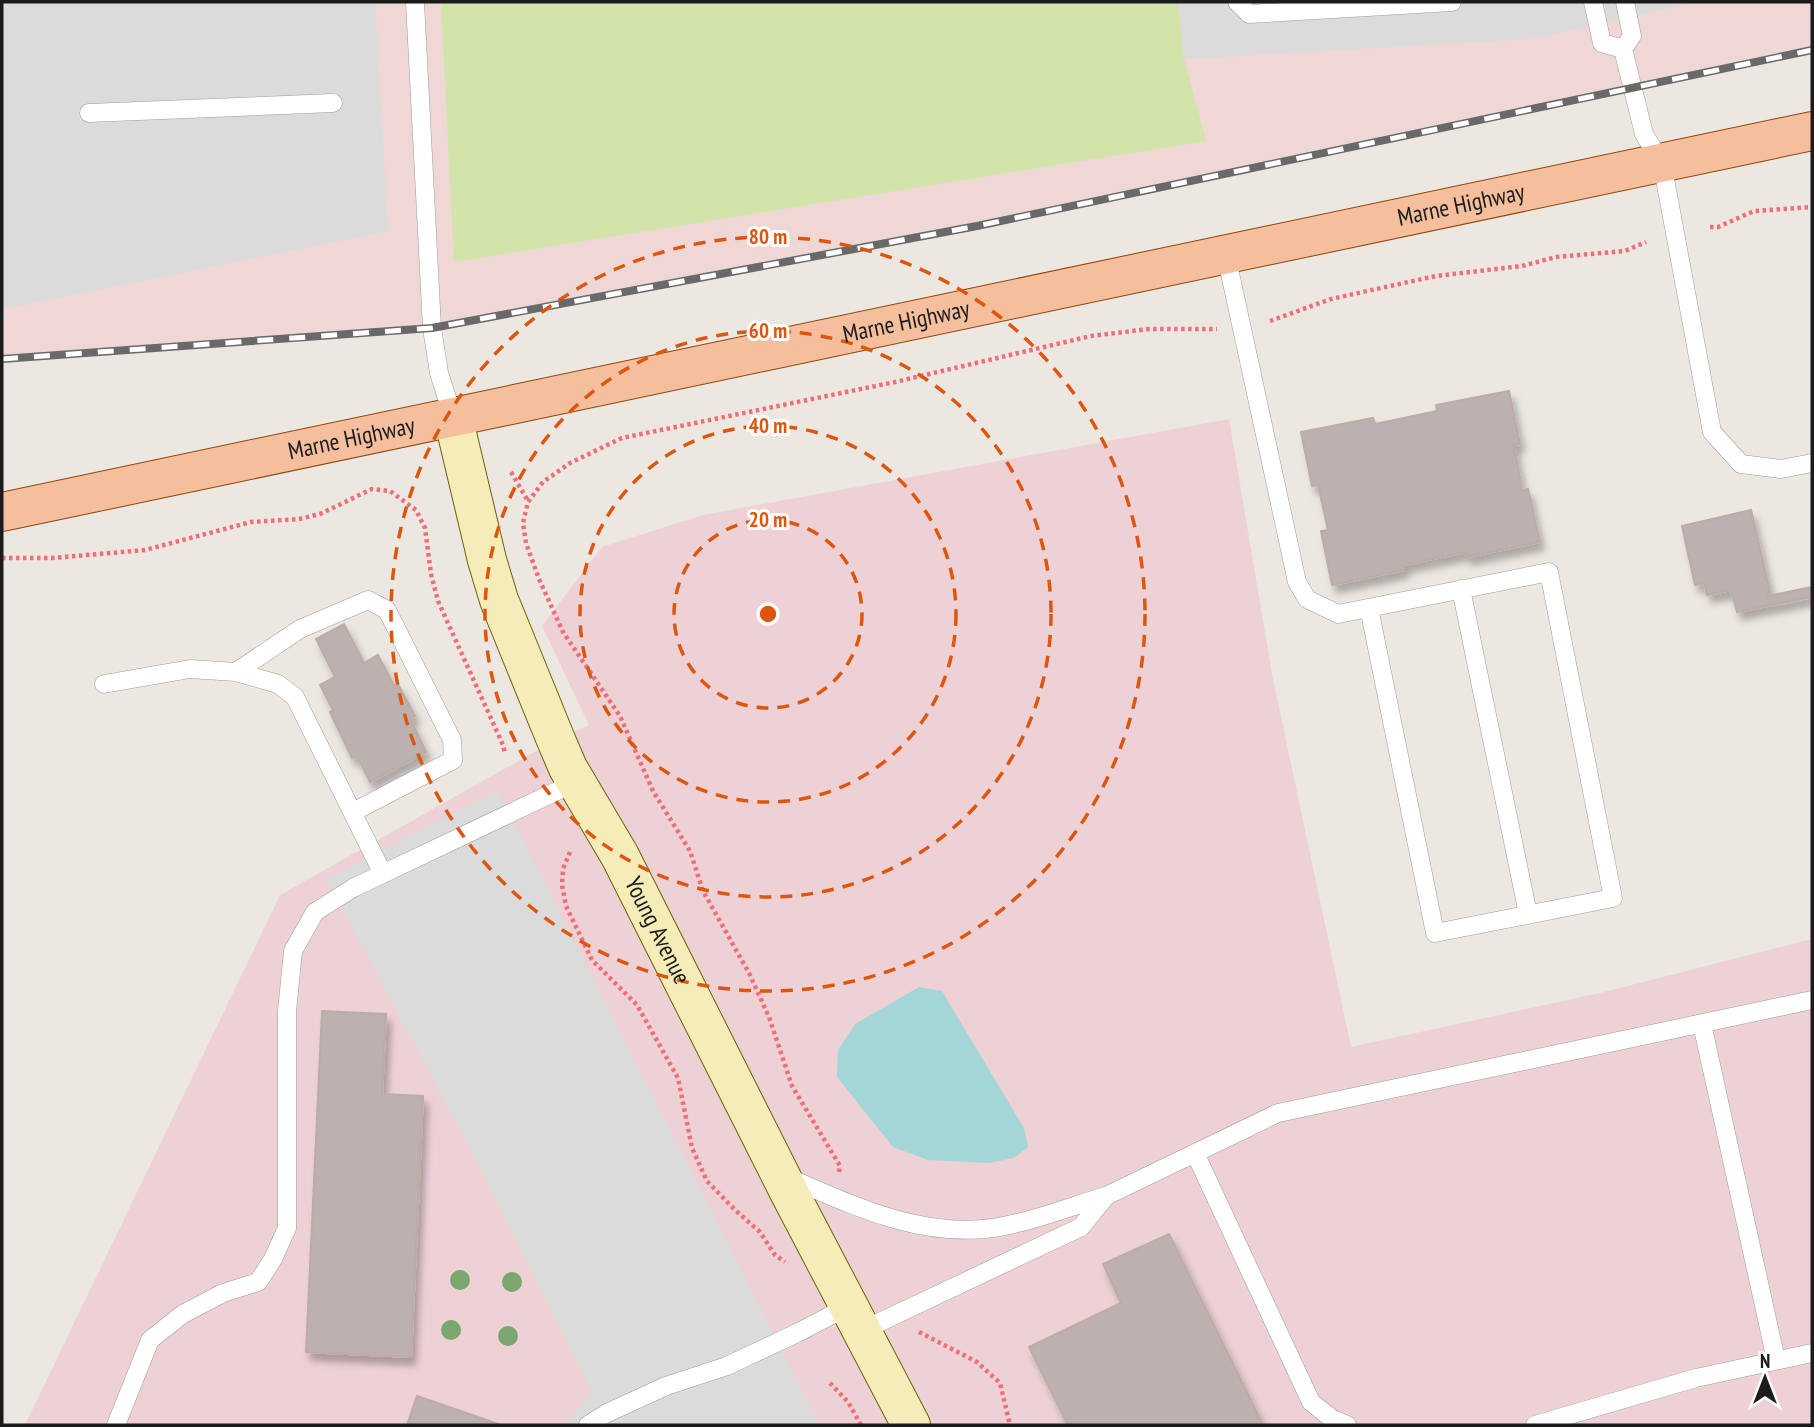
<svg xmlns="http://www.w3.org/2000/svg" width="1814" height="1427" viewBox="0 0 1814 1427" font-family="'PT Sans Narrow',sans-serif">
<style>
.commercial{fill:#edd1d5}
.military{fill:#eed7d5}
.grass{fill:#d2e4aa}
.parking{fill:#dbdbdb}
.water{fill:#a4d6d8}
.building{fill:#bcb1ae;stroke:#bdaba5;stroke-width:2;filter:url(#shadow)}
.lines{fill:none;stroke-linecap:round;stroke-linejoin:round}
.lane-casing{stroke:#9c9c9c;stroke-width:19}
.secondary-casing{stroke:#6a620b;stroke-width:40}
.primary-casing{stroke:#8a4609;stroke-width:40}
.path{stroke:#f06e7a;stroke-width:4.5;stroke-dasharray:3.5 3.5;stroke-linecap:butt}
.lane{stroke:#fff;stroke-width:18}
.secondary{stroke:#f5ecb7;stroke-width:38}
.primary{stroke:#f5bf9d;stroke-width:38}
.rail-casing{stroke:#696969;stroke-width:8}
.rail{stroke:#fff;stroke-width:5;stroke-dasharray:16;stroke-linecap:butt}
.tree{fill:#7aa66f}
.ring{fill:none;stroke:#de560d;stroke-width:3.5;stroke-dasharray:12 9}
.labels{text-anchor:middle;stroke-width:6;stroke-linejoin:round;paint-order:stroke}
.street-label{font-size:24px;fill:#1b1b1b;stroke:#fff}
.centre{fill:#de560d;stroke:#fff;stroke-width:3.5}
.ring-label{font-size:21px;text-anchor:middle;font-weight:bold;fill:#de560d;stroke:#fff;stroke-width:6;stroke-linejoin:round;paint-order:stroke}
</style>
<defs>
<filter id="shadow"><feDropShadow dx="4.5" dy="8" stdDeviation="3.5" flood-color="#0004"/></filter>
</defs>
<rect width="100%" height="100%" fill="#ece7e1"/>
<path class="commercial" d="M1229 419 1272 674 1351 1047 1600 993 1812 939V1425H25L280 895 556 740 589 725 542 626 602 547 703 515Z"/>
<path class="military" d="M2 2H1812V50L977 226 432 328 2 359Z"/>
<path class="grass" d="M441 2H1178L1184 59 1206 141 454 262Z"/>
<path class="parking" d="M2 2H375L388 231 2 309Z
M1178 2H1697L1531 39 1184 59Z
M498 791 820 1425H565L592 1391 466 1141 327 879Z"/>
<path class="water" d="M919 987 942 991 1024 1128 1028 1147 1014 1158 989 1163 928 1160 893 1147 837 1077 838 1050 855 1024Z"/>
<path class="building" d="M1509 391 1520 444 1514 445 1522 490 1528 489 1540 542 1467 557 1466 552 1404 565V570L1332 585 1321 531 1328 530 1318 485 1312 486 1301 432 1373 418 1375 424 1437 411 1436 405Z
M1751 510 1770 592H1768V596L1812 587V597L1737 612 1731 590 1707 595 1704 583 1695 585 1682 526Z
M344 624 364 663 378 655 394 686 398 684 415 716 410 718 426 752 370 782 357 756 352 758 330 712 333 710 320 685 335 677 316 639Z
M322 1011 386 1014 382 1094 423 1096 411 1357 306 1352Z
M1169 1234 1263 1425H1068L1029 1347 1121 1303 1103 1264Z
M417 1396 501 1425H407Z"/>
<g class="lines">
<g class="lane-casing">
<path id="lane" d="M415 2 432 328 439 373 453 417
M1237 2 1249 14 1452 2
M1593 2 1602 43 1623 49
M1625 2 1632 36 1623 49 1644 134 1662 163 1712 432 1741 464 1781 469 1812 463
M89 113 333 103
M1226 255 1297 582 1307 599 1338 614 1549 572 1613 898 1435 933 1369 608
M1461 589 1528 914
M236 672 300 629 368 600 387 610 452 740 453 760 353 812
M104 684 190 669 236 672 278 684 295 697 383 874
M1702 1024 1776 1360
M1195 1153 1311 1402 1331 1418 1347 1425
M787 1177C852 1205 920 1238 993 1228 1031 1222 1069 1207 1106 1196
M861 1331 1081 1227 1106 1196 1278 1113 1812 1000
M116 1425 150 1340 183 1314 223 1293 258 1282 273 1259 287 1228V1011L293 951 315 912 353 888 576 782
M588 1425 607 1413 666 1386 727 1366 797 1333 849 1306
M1535 1425 1696 1378 1812 1353"/>
</g>
<g class="secondary-casing">
<g id="secondary">
<path id="s1" d="M453 417 487 560 499 600 556 740 568 768 620 856 789 1192 911 1425"/>
</g>
</g>
<g class="primary-casing">
<g id="primary">
<path id="s2" d="M2 512 1812 131"/>
</g>
</g>
<path class="path" d="M1710 227H1718L1754 211 1812 207
M1270 321 1331 299 1436 276 1522 266 1556 257 1625 251 1646 242
M511 472 528 501
M2 558H52L145 550 251 522 299 519 320 514 372 489 390 491 416 510 425 528 431 574 438 601 503 745 505 754
M570 852 563 869 562 885 566 906 592 960 637 1005 678 1078 692 1148 707 1181 735 1210 760 1232 775 1255 785 1262
M839 1172 840 1166 792 1086 769 1017 749 973 703 891 690 851 653 791 620 716 563 632 539 579 526 543 523 523 528 502 543 482 570 463 622 438 895 382 1091 336 1149 329H1217
M919 1332 977 1362 1000 1383 1010 1425
M830 1383 848 1402 861 1425"/>
<use href="#lane" class="lane"/>
<use href="#secondary" class="secondary"/>
<use href="#primary" class="primary"/>
<g class="rail-casing">
<path id="rail" d="M2 359 432 328 977 226 1812 50"/>
</g>
<use href="#rail" class="rail"/>
</g>
<g class="tree">
<circle cx="460" cy="1280" r="10"/>
<circle cx="512" cy="1282" r="10"/>
<circle cx="451" cy="1330" r="10"/>
<circle cx="508" cy="1336" r="10"/>
</g>
<g class="ring">
<circle cx="768" cy="614" r="94"/>
<circle cx="768" cy="614" r="188"/>
<circle cx="768" cy="614" r="283"/>
<circle cx="768" cy="614" r="377"/>
</g>
<g class="labels">
<g class="street-label">
<text dy="8" stroke="none"><textPath href="#s2" startOffset="1491">Marne Highway</textPath></text>
<text dy="8" stroke="none"><textPath href="#s2" startOffset="924">Marne Highway</textPath></text>
<text dy="8" stroke="none"><textPath href="#s2" startOffset="357">Marne Highway</textPath></text>
<text dy="8" stroke="none"><textPath href="#s1" startOffset="556">Young Avenue</textPath></text>
</g>
</g>
<circle cx="768" cy="614" r="10" class="centre"/>
<g class="ring-label">
<text x="768" y="244">80 m</text>
<text x="768" y="338">60 m</text>
<text x="768" y="433">40 m</text>
<text x="768" y="527">20 m</text>
</g>
<rect width="1814" height="1427" fill="none" stroke="#1b1b1b" stroke-width="7"/>
<g transform="translate(1765 1378)" stroke="#ffffff" stroke-width="5" paint-order="stroke">
<path d="M0-5L12 26L0 18L-12 26Z" fill="#1b1b1b"/>
<text y="-10" font-size="19" font-weight="bold" text-anchor="middle" fill="#1b1b1b">N</text>
</g>
</svg>
